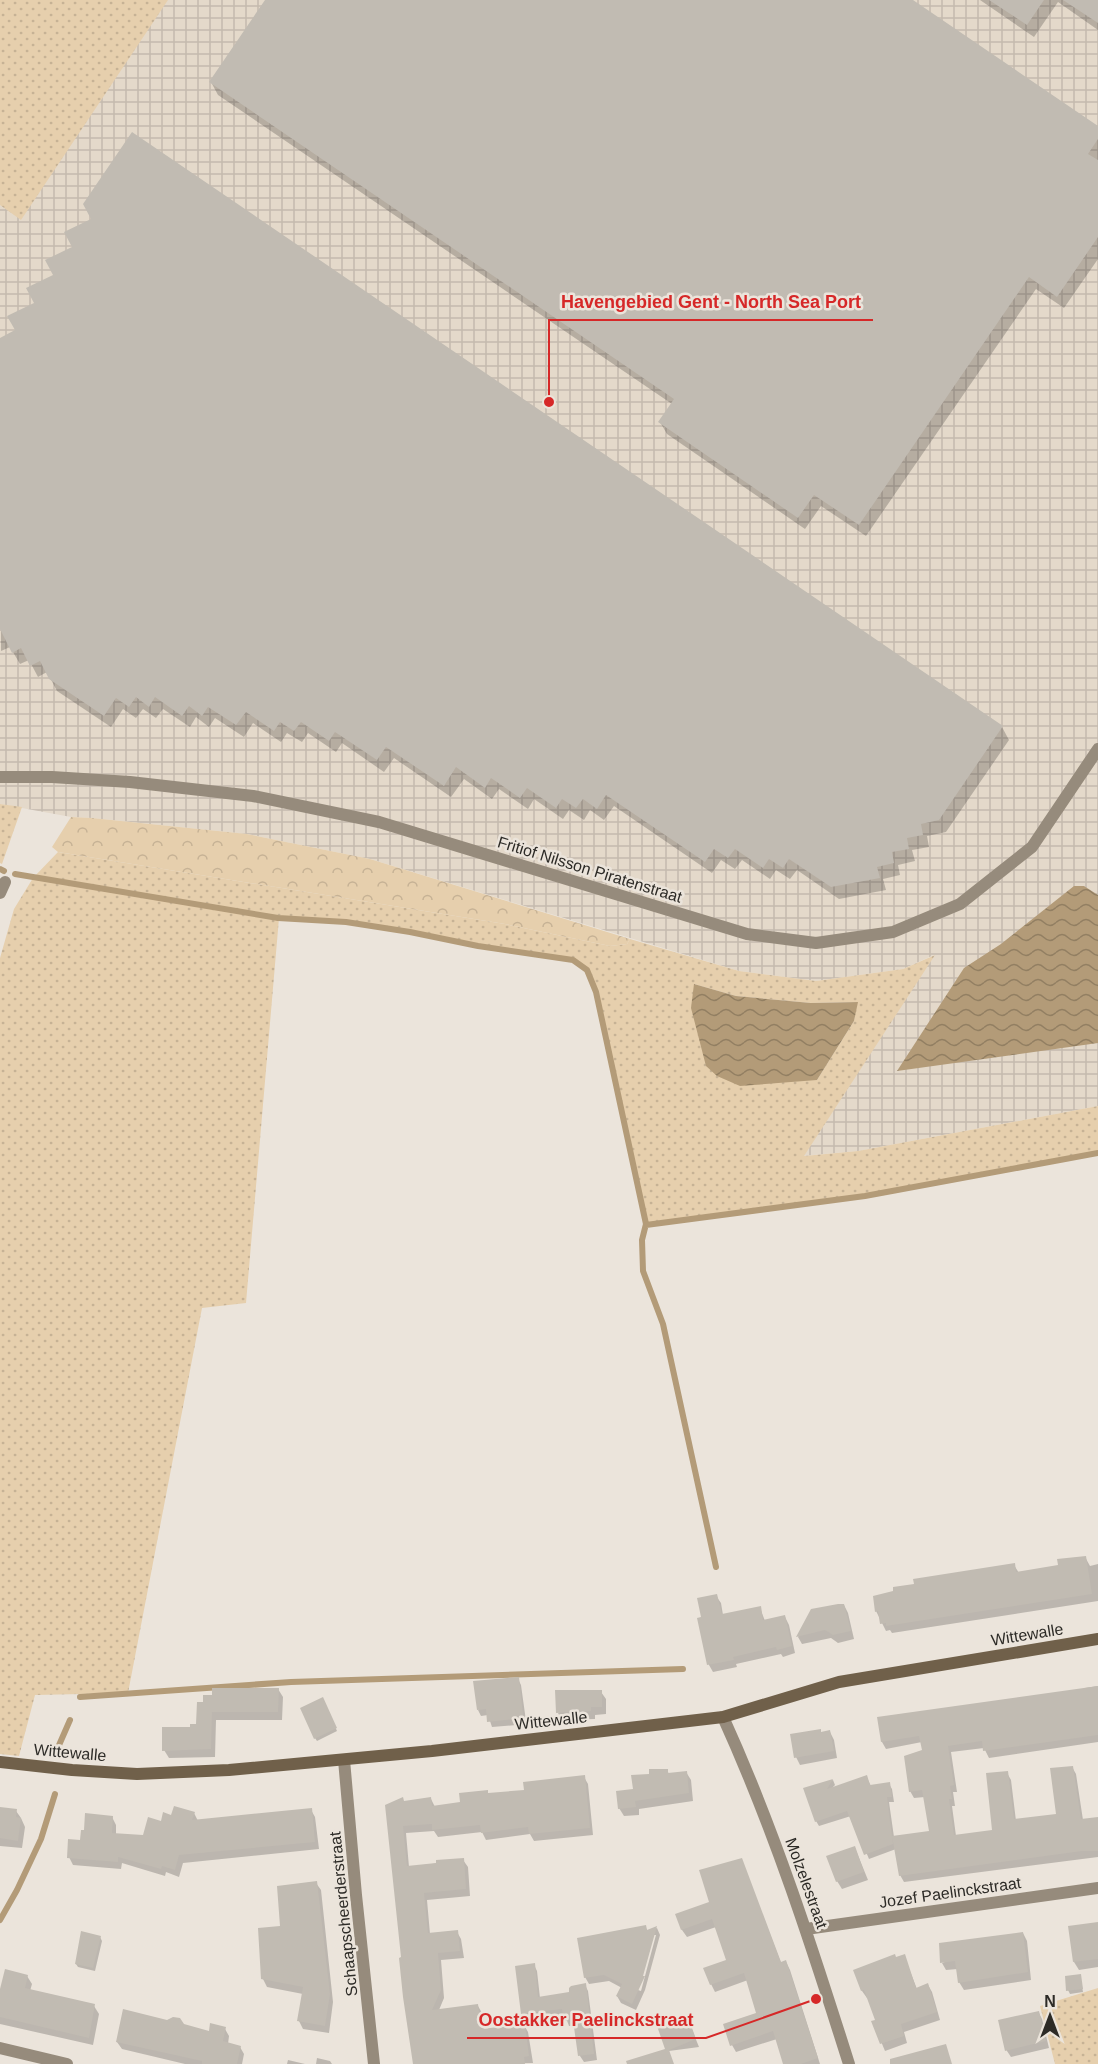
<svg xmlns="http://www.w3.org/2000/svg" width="1098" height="2064" viewBox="0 0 1098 2064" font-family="Helvetica,sans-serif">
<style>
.industrial{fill:url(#industrial-grid)}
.grass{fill:url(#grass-dots);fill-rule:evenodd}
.forest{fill:url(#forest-crowns)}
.water{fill:url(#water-waves)}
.shadow{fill:#0003;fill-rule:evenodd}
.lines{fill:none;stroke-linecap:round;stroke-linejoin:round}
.stream{stroke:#b39b78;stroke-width:6}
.building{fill:#c1bbb2}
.street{stroke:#968b7c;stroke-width:12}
.secondary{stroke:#70604a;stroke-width:12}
.labels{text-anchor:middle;stroke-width:5;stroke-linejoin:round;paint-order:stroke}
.street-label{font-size:16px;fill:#2d2b27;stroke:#ebe4db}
.leader{fill:none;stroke:#d62828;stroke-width:2}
.callout-dot{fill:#d62828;stroke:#ebe4db;stroke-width:2}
.callout-label{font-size:18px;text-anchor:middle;font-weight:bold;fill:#d62828;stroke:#ebe4db;stroke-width:5;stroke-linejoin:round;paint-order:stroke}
</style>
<defs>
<pattern id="industrial-grid" width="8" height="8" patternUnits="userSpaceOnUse" patternTransform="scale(1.5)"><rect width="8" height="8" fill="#e4d9ca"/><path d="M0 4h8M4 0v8" fill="none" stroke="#c4baae"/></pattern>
<pattern id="grass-dots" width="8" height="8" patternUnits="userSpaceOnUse" patternTransform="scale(1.5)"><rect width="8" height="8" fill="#e6cfad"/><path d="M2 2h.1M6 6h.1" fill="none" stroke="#c6b295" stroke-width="1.8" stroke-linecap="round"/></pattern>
<pattern id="forest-crowns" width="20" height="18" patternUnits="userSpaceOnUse" patternTransform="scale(1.5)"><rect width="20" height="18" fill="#e6cfad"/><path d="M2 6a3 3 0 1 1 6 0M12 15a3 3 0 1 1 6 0" fill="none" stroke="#c6b295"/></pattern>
<pattern id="water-waves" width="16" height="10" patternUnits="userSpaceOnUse" patternTransform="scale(1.5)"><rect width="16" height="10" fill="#b39b78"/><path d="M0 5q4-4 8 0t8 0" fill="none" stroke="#927f62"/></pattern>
</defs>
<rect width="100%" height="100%" fill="#ebe4db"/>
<path class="industrial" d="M0 0H1098V1106L858 1151 803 1156 934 955 903 969 816 981 739 971 370 859 247 834 92 818 71 817 0 804Z"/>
<path class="grass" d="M0 0H168L21 220 0 205Z
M0 804 22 807 2 864 0 863Z
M58 852 505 924 610 946 627 944 630 939 739 971 816 981 903 969 935 955 804 1156 858 1151 1098 1106V1153L865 1196 646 1225 596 992 587 970 573 960 478 946 410 932 346 922 279 918 246 1303 202 1308 128 1693 35 1695 19 1756 0 1754V958L14 909 33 878ZM694 984 736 996 811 1003 857 1002 854 1021 817 1080Z
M1098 1988V2064H1055L1040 2006Z"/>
<path class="forest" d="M71 817 92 818 247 834 370 859 630 939 627 944 610 946 505 924 58 852 52 847Z"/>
<path class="water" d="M1074 886H1084L1098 895V1043L897 1071 964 968 1001 944Z
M694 984 736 996 811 1003 858 1002 854 1021 817 1080 740 1086 717 1076 706 1066 691 1008Z"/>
<path class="shadow" d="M266 0H911L1098 128V259L1064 308 1036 289 866 536 821 506 805 529 667 434 660 422 672 404 218 95 211 82Z
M980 0H1098V30L1058 2 1034 37Z
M133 134 1002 727 1009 740 946 832 927 836 929 847 912 850 915 861 898 865 900 875 883 879 886 890 839 899 797 870 790 879 776 870 770 879 742 860 735 869 721 860 712 873 614 806 604 820 590 810 584 820 569 810 563 819 534 799 528 809 499 789 492 799 464 779 451 797 394 758 384 772 342 743 336 752 308 733 302 742 287 733 281 742 253 723 244 737 215 718 209 727 196 717 190 727 163 709 156 718 143 709 136 718 123 709 111 727 57 691 47 672 38 677 29 660 20 664 10 647 1 651 0 339 17 331 93 220Z
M1085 1557 1090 1566 1098 1564V1601L892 1633 890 1630 886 1631 876 1611 1014 1565 1019 1573 1060 1566Z
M716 1596 721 1603 723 1615 760 1608 765 1621 785 1617 789 1625 795 1653 783 1657 781 1654 736 1664 737 1667 713 1672 709 1665 699 1619 703 1618Z
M844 1605 848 1613 854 1639 838 1643 831 1638 802 1644 798 1637 812 1610Z
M518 1679 521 1685 526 1721 517 1723V1725L492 1727 488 1715 481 1716 478 1710Z
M1098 1686V1742L989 1758 984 1748 951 1752 957 1792H953L955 1806H952L956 1836 993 1832 1007 1773 1011 1780 1016 1821 1058 1816 1072 1767 1076 1774 1083 1820 1098 1818V1857L904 1882 900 1875 896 1849 869 1859 851 1816 819 1826 816 1821 805 1789 833 1780 835 1785 831 1789 866 1776 871 1786 889 1784 892 1789 894 1802H889L894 1837 930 1832 925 1797 914 1798 910 1791 924 1751 922 1742 886 1749 882 1742 879 1718 1085 1689V1688Z
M278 1689 283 1697 282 1720H216L215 1757 169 1758 164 1750 198 1726V1704Z
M601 1692 606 1699V1714L595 1715V1719L562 1720 558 1713Z
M324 1702 337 1731 317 1741 315 1738Z
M830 1732 834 1740 837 1758 800 1765 796 1757 822 1733Z
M667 1770 669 1774 686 1772 691 1780 693 1801 639 1809V1815L624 1816 619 1808 634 1790 651 1775Z
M584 1777 588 1784 593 1835 534 1841 530 1834 486 1840 482 1832 438 1837 434 1831 406 1833 409 1867 463 1860 468 1867 470 1896 427 1900 430 1934 457 1932 461 1939 464 1958 441 1960 444 1998 439 2010 478 2006 482 2013 484 2031 524 2025 528 2032 533 2063 415 2064 387 1806 431 1799 435 1807 461 1803 489 1795 525 1792Z
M0 1808 16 1811 21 1818 25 1827 22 1848 0 1846Z
M311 1810 315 1817 319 1849 183 1863 179 1877 166 1872 165 1876 122 1863 121 1869 73 1865 69 1857 81 1842 112 1817 116 1825V1834L144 1836 172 1816 194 1813 198 1821Z
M855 1848 868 1880 842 1889 837 1881Z
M741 1859 781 1963 786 1962 790 1970 820 2064H785L777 2039 736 2052 732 2045 758 2014 748 1980 715 1992 711 1984 728 1961 716 1927 687 1937 682 1930 677 1915 710 1903Z
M316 1883 321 1890 333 2002 329 2033 303 2029 299 2021 303 1994 267 1987 263 1979 282 1927Z
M1098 1924V1967L1079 1970 1074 1962 1070 1927Z
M645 1927 648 1931 657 1928 660 1935 645 1990 636 2010 621 2003 617 1996 622 1988 609 1981 589 1984 585 1977ZM653 1935H656L641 1991 638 1990Z
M1023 1933 1027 1941 1031 1980 964 1990 959 1982 958 1969 946 1970 942 1963Z
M100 1937 102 1941 95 1971 78 1967 76 1964Z
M904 1956 917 1989 928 1985 932 1992 940 2020 904 2032 907 2043 885 2051 873 2022 877 2021 868 1997 867 1998 862 1991 855 1971Z
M534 1965 537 1971 540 1998 571 1993 585 1985 588 1991 597 2060 584 2062 580 2056 576 2026H569L565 2015 526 2020 522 2014Z
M27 1976 32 1984 30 1991 94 2006 99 2014 93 2045 0 2024V1995Z
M1080 1976 1083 1992 1070 1994 1068 1990Z
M1039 2013 1042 2019 1049 2048 1011 2057 1007 2051 1000 2021Z
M183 2025 210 2033 225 2029 229 2036 228 2044 240 2047 244 2054 242 2064H185L122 2049 117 2042Z
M691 2027 699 2047 669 2051 664 2043Z
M317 2058 330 2061 332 2064H316Z
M288 2060 305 2064H287Z"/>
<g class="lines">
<path class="stream" d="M0 869 4 871
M15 874 278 918 346 922 410 932 478 946 573 960 587 970 596 992 646 1224 642 1240 643 1271 663 1324 716 1567
M646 1225 865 1196 1098 1153
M80 1697 291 1682 683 1669
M56 1752 70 1720
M0 1920 17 1890 41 1839 55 1794"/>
</g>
<path class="building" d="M265 0H913L1098 126V139L1088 154 1098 160V237L1057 297 1029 277 859 525 814 495 798 518 658 422 674 399 209 82Z
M989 0H1044L1027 25Z
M1063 0H1098V23Z
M132 132 1003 726 939 820 921 824 923 835 907 838 909 849 892 852 894 863 877 867 880 878 831 887 789 859 783 868 769 859 763 868 735 849 728 858 714 849 705 862 606 795 597 809 583 799 576 808 562 799 556 808 527 788 520 798 491 778 485 788 456 767 444 786 386 747 377 760 335 732 329 741 301 722 294 731 280 722 274 731 246 712 236 725 208 707 202 716 189 706 182 716 155 697 149 707 136 697 129 707 116 698 104 716 49 679 40 661 30 666 21 648 12 653 0 629V338L15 330 7 316 34 303 26 288 53 275 45 260 72 247 64 232 91 219 83 204Z
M1086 1556 1092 1594 886 1626V1623L880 1624 878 1611 875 1612 873 1596 893 1591V1587L914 1584 913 1579 1015 1563 1016 1572 1058 1565 1057 1559Z
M717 1594 722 1614 761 1606 763 1620 785 1615 792 1646 777 1650 776 1647 733 1657 734 1660 707 1665 697 1618 701 1617 697 1598Z
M838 1604H844L851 1631 833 1635 825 1630 796 1637 811 1609Z
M519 1677 523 1715 514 1717 515 1719 487 1722 486 1709 477 1710 473 1681Z
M1098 1686V1735L983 1751 982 1741 948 1746 954 1785 950 1786 952 1799H949L954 1835 992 1830 986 1773 1008 1771 1014 1819 1056 1814 1050 1768 1073 1766 1081 1819 1098 1817V1851H1082L899 1876 892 1836 929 1831 922 1790 909 1792 904 1756 922 1750 919 1736 881 1742 877 1717Z
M212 1688H279L278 1712H212L211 1749 162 1751V1727H190V1724H196L197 1702H203V1695H212Z
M555 1690H602V1707H591V1711L556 1713Z
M323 1697 337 1728 314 1739 300 1708Z
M821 1729V1732L830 1730 834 1751 794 1758 790 1734Z
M649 1769H668V1773L687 1771 689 1793 635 1801 636 1807 618 1809 616 1791 633 1789 631 1775 649 1774Z
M585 1775 590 1828 529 1834 528 1827 481 1833 480 1825 432 1830V1824L403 1826 407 1866 436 1863V1860L464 1858 466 1889 424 1893 428 1933 458 1930 460 1951 438 1953 441 1990 432 2010 478 2004 481 2029 525 2024 529 2056 524 2057 525 2064H413L403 1997 399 1958 401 1957 385 1805 403 1797 404 1801 431 1797 432 1806 460 1802 459 1793 488 1790V1793L524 1790 523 1782Z
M867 1775 870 1785 890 1782 892 1797H887L893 1844 864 1855 847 1811 815 1822 803 1788 833 1779 827 1789Z
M174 1806 195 1812 192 1820 312 1808 315 1842 179 1855 175 1870 162 1866 161 1869 118 1857V1862L67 1858 68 1839 80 1840 81 1830H84L85 1813 113 1816 112 1833 143 1835 148 1817 161 1821 163 1812 171 1815Z
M0 1807 17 1809 16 1817 21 1818 18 1841 0 1838Z
M855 1846 864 1872 836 1882 826 1856Z
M742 1858 781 1962 786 1960 818 2058 801 2064H783L773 2031 730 2046 723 2024 756 2013 744 1973 710 1985 703 1968 726 1960 712 1919 681 1930 675 1914 709 1902 699 1870Z
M317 1881 330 1994 325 2026 297 2021 303 1987 261 1979 258 1928 280 1926 277 1886Z
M1098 1922V1959L1073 1962 1068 1926Z
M646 1925 647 1930 657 1926 643 1976H645L632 2004 616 1996 622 1984 604 1975 584 1978 577 1938Z
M81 1931 101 1936 93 1968 75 1964Z
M1023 1932 1028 1972 958 1983 955 1961 940 1963 939 1943Z
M895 1954 896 1957 905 1954 916 1988 928 1983 937 2012 901 2024 904 2036 880 2044 871 2021 875 2020 864 1990 861 1991 853 1970Z
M535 1963 538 1997 569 1992V1988L571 1986 586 1983 594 2054 578 2056 573 2020 564 2021 562 2009 521 2014 515 1966Z
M5 1969 28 1975 25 1988 95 2004 89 2038 0 2017V1989Z
M1081 1974 1083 1989 1066 1991 1065 1976Z
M123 2009 167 2020 173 2017 180 2018 184 2024 209 2031 210 2023 226 2027 223 2041 241 2046 237 2064H202V2061L116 2042Z
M1039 2011 1046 2041 1005 2051 998 2020Z
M688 2017 696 2039 669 2050 674 2064H627L626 2061 665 2049 657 2026Z
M946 2044 952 2064H890V2059Z"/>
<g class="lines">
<path class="street" d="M0 777H52L130 782 253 796 379 822 747 934 816 943 893 932 960 904 1032 847 1098 749
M0 893 5 882
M723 1717C774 1829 812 1947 849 2064
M344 1760 356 1895 374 2064
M806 1929 1098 1888
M0 2048 67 2064"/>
<path class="secondary" d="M0 1762 72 1770 137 1774 229 1770 432 1751 723 1717 839 1682 1098 1639"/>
</g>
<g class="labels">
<g class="street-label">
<text transform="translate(590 869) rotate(17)" y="6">Fritiof Nilsson Piratenstraat</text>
<text transform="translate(1027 1634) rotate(-9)" y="6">Wittewalle</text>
<text transform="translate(551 1720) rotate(-6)" y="6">Wittewalle</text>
<text transform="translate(70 1752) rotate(5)" y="6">Wittewalle</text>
<text transform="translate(807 1883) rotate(70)" y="6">Molzelestraat</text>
<text transform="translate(950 1892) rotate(-8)" y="6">Jozef Paelinckstraat</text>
<text transform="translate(343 1914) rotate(-96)" y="6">Schaapscheerderstraat</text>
</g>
</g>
<path class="leader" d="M549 402L549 320H873M816 1999L706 2038H467"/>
<g class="callout-dot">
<circle cx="549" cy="402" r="6"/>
<circle cx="816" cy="1999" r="6"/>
</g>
<g class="callout-label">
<text x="711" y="308">Havengebied Gent - North Sea Port</text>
<text x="586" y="2026">Oostakker Paelinckstraat</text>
</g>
<g transform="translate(1050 2016)" stroke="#ebe4db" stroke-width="4.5" paint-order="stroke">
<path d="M0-4.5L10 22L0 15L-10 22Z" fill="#2d2b27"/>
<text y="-9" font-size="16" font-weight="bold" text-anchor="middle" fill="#2d2b27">N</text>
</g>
</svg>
